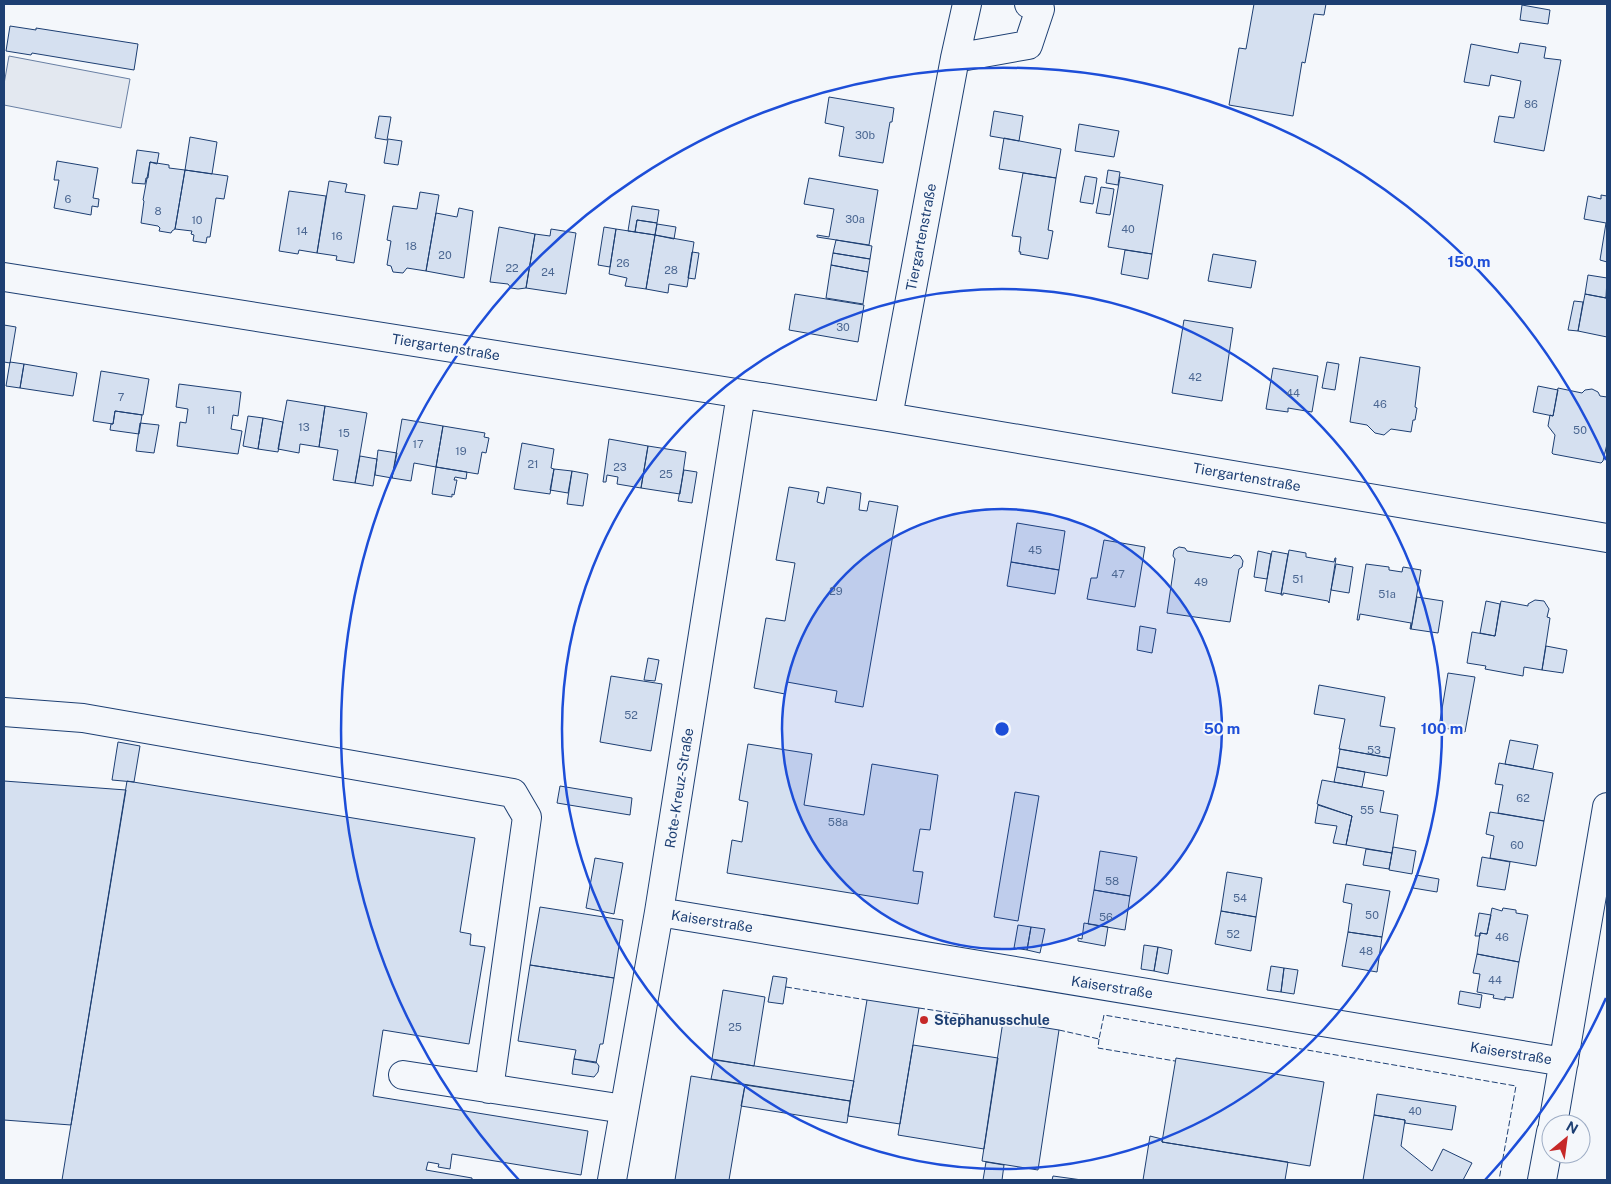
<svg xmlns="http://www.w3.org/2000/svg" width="1611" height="1184" viewBox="0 0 1611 1184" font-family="'Public Sans',sans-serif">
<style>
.parking{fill:#e3e8f0;stroke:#687fa3}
.building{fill:#d5e0f0;stroke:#1d3f73}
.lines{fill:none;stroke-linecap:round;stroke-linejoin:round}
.minor-casing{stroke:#1d3f73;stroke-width:30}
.minor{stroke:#f4f7fb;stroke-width:28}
.fence{stroke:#1d3f73;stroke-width:1;stroke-dasharray:6 2.5;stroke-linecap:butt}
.ring{fill:none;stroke:#1d4ed8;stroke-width:2.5}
.poi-dot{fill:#c62828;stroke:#f4f7fb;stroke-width:2}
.labels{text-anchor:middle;stroke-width:4;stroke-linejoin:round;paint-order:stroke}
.number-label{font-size:11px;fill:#4b6792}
.street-label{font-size:14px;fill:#1d3f73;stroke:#f4f7fb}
.poi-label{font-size:14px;font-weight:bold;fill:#1d3f73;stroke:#f4f7fb;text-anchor:start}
.centre{fill:#1d4ed8;stroke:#f4f7fb;stroke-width:2.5}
.ring-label{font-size:15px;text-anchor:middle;font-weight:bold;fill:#1d4ed8;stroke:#f4f7fb;stroke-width:4;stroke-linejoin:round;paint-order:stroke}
</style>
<rect width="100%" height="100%" fill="#f4f7fb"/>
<path class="parking" d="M9 56 130 79 121 128 4 105V84Z"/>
<path class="building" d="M1254 4H1326L1324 15 1314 14 1305 63 1302 62 1293 116 1229 105 1239 48 1246 49Z
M1522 5 1550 10 1548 24 1520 20Z
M10 26 36 30V28L138 44 134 70 32 53 31 55 6 51Z
M1520 43 1546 47 1544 58 1561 60 1544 151 1494 142 1499 116 1514 118 1521 81 1491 75 1489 86 1464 82 1471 44 1518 53Z
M829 97 894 108 892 122H890L883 163 839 156 844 127 825 123Z
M994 111 1023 116 1019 141 990 136Z
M379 116 391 117 387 140 375 138Z
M1079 124 1119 131 1114 157 1075 151Z
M190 137 217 142 212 174 185 170Z
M1004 138 1061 149 1056 178 999 169Z
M388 139 402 141 398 165 384 163Z
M137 150 159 153 157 164 150 162 148 178H146L145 184 132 183Z
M57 161 98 168 93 198 99 199 98 207 92 206 91 215 54 208 59 180H54Z
M150 162 169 165V168L185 170 175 229 172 231 171 233 159 231 160 228 158 226 141 223 144 201 143 200Z
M185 170 228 176 224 199 216 198 210 237H207L206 243 193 241 194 235 191 234 192 231 175 229Z
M1108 170 1120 172 1118 185 1106 183Z
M1023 173 1056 178 1048 230 1053 231 1048 259 1020 254 1021 252H1019L1021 237 1012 236Z
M1085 176 1097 178 1093 204 1080 202Z
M1120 177 1163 185 1152 254 1108 247Z
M809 178 878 190 869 245 817 237V235L829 237 834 209 804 204Z
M329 181 347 184 345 192 365 195 354 263 336 260 337 256 317 253Z
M1101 187 1114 189 1110 215 1096 213Z
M289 191 326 196 317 253 299 250 298 254 279 251Z
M420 192 439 195 426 271 407 268 403 273 393 272 391 266 387 265 391 241 387 240 393 206 417 209Z
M1601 195 1607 196V262L1600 260 1606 223 1584 219 1588 196 1601 199Z
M632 206 659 210 657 223 637 220 635 232 628 231Z
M459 208 473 211 464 278 426 271 436 213 457 217Z
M637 220 657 223 655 235 635 232Z
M657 224 676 227 674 239 655 235Z
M499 227 535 234 526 288 518 289 511 288 508 284 490 282Z
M604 227 616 229 610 267 598 265Z
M551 229 576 233 566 294 526 288 535 234 550 236Z
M616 229 655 235 646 289 625 286 627 278 609 274Z
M655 235 694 242 687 287 669 284 668 293 646 289Z
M836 240 872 246 870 259 833 253Z
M1125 250 1152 254 1148 279 1121 274Z
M692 252 699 253 695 279 688 278Z
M833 253 870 259 868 272 831 265Z
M1213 254 1256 261 1251 288 1208 281Z
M831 265 868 272 863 304 826 298Z
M1588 275 1607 278 1606 298 1585 294Z
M1607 293V337L1578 331 1585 294 1606 298Z
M795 294 864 305 858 342 789 330Z
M1574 301 1583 302 1578 331 1568 330Z
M1184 320 1233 328 1222 401 1172 393Z
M4 325 16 327 10 363 4 362Z
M1360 357 1420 367 1415 407 1417 408 1415 420H1413L1411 432 1391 429 1384 435 1375 433 1367 425 1350 422Z
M10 362 24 364 20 388 6 386Z
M1327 362 1339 364 1335 390 1322 388Z
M24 364 77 373 73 396 20 388Z
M1273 368 1318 376 1312 412 1288 408V412L1266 409Z
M101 371 149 379 143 415 115 411 113 424 93 421Z
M179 384 241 392 238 416 233 415 231 429 242 431 238 454 177 446 180 422 186 423 188 409 176 407Z
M1538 386 1558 390 1553 416 1533 412Z
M1558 388 1582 393 1585 390 1592 389 1598 392 1600 396 1607 397V444L1603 461 1601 463 1553 454 1552 453 1555 435 1548 426 1550 415 1553 416Z
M287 400 325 406 319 447 300 444 299 453 278 449Z
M325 406 367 413 355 483 333 480 338 450 319 447Z
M115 411 142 415 139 434 110 430 111 424H113Z
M248 416 263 418 258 449 243 446Z
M263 418 283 422 278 452 258 449Z
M402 419 443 426 436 467 414 463 411 481 392 478Z
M140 423 159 425 154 453 136 451Z
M443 426 485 433 484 437 489 438 486 453 482 452 478 474 436 467Z
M609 439 648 446 641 488 617 484 618 477 607 475 606 482H603Z
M522 443 554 449 551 468 554 469 550 494 514 489Z
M648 446 686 452 680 494 641 488Z
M378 450 397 453 392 478 375 475Z
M360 456 377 459 373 486 355 483Z
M436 467 467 472 466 479 455 477 454 480H457L454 495 452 494V497L432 494Z
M554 469 572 471 568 493 550 490Z
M684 470 697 472 692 503 678 501Z
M572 471 588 474 583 506 567 504Z
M789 487 819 492 817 502 824 504 827 487 861 493 859 510 867 511 869 501 898 506 863 707 835 702 837 691 787 682 785 694 754 688 766 618 785 621 795 563 776 560Z
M1017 523 1065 531 1059 570 1011 562Z
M1104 540 1145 547 1135 607 1087 599 1091 578H1097Z
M1179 547 1185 548 1187 551 1231 558 1234 555 1240 556 1243 561 1242 567 1239 569 1230 622 1167 613 1175 559 1173 556 1174 550Z
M1289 550 1306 553V557L1334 562 1335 558H1336L1329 603 1328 601 1283 593V595H1281Z
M1258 551 1271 554 1267 579 1254 577Z
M1272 551 1288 554 1281 594 1265 591Z
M1011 562 1059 570 1055 594 1007 586Z
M1336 564 1353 567 1349 593 1331 590Z
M1366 564 1389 567V570L1402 572 1403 567 1421 570 1411 629H1410L1411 623 1360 614 1359 620H1357Z
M1417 597 1443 601 1438 633 1411 629Z
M1535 600 1544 601 1549 609 1547 617 1550 618 1542 670 1524 667 1523 676 1485 669 1486 666 1467 663 1472 632 1495 636 1501 601 1528 606V604Z
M1486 601 1500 604 1495 636 1480 633Z
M1140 626 1156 629 1152 653 1137 650Z
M1546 646 1567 650 1563 673 1542 670Z
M648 658 659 660 655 681 644 680Z
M1448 673 1475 677 1465 732 1439 727Z
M611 676 662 684 651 751 600 742Z
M1319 685 1385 697 1380 726 1395 728 1390 758 1339 749 1345 719 1314 714Z
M1510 740 1538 745 1533 769 1505 764Z
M118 742 140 746 134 782 112 780Z
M748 744 812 754 804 805 864 815 872 764 938 775 930 830 920 829 913 871 923 872 918 904 727 873 732 840 742 842 748 802 739 800Z
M1340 749 1390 758 1387 776 1337 767Z
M1499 763 1553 773 1544 821 1498 813 1503 785 1495 784Z
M1337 767 1365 772 1362 787 1334 782Z
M1322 780 1384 791 1380 812 1398 815 1392 853 1346 845 1352 816 1317 804Z
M4 781 126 790 71 1125 4 1120Z
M127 781 475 838 460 932 471 934 470 945 485 947 469 1044 383 1030 373 1096 588 1131 581 1175 452 1154 450 1169 438 1167 439 1164 428 1162 426 1170 472 1178V1180H62Z
M560 786 632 798 630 815 557 803Z
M1015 792 1039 796 1018 921 994 917Z
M1318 805 1352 816 1346 845 1333 843 1337 826 1315 823Z
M1490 812 1544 821 1536 866 1490 858 1494 836 1486 834Z
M1393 847 1416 851 1412 874 1389 870Z
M1366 849 1392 853 1389 869 1363 865Z
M1100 851 1137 857 1130 896 1094 890Z
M1482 857 1510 862 1505 890 1477 886Z
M595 858 623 863 614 914 586 908Z
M1227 872 1262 878 1256 917 1221 911Z
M1416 875 1439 879 1437 892 1413 888Z
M1346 884 1390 891 1382 937 1348 932 1352 904 1343 902Z
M1094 890 1130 896 1125 930 1088 924Z
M540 907 623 920 614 978 530 965Z
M1492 908 1502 911 1503 908 1516 910V913L1528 915 1519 962 1477 954 1480 933 1487 934Z
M1221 911 1256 917 1251 951 1215 944Z
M1479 913 1491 915 1487 934 1480 933V936H1475Z
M1084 923 1108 927 1105 946 1078 941V938L1082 939Z
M1018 925 1031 927 1027 950 1014 948Z
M1031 927 1045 929 1040 953 1027 950Z
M1348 932 1382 937 1377 972 1342 966Z
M1144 945 1158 947 1154 971 1141 969Z
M1158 947 1172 950 1168 974 1154 971Z
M1477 954 1519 962 1513 998 1505 997V1000L1493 998 1494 995 1477 992 1480 974 1473 973Z
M530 965 614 978 603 1044H600L596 1063 574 1059 576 1050 518 1041Z
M1271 966 1284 968 1281 992 1267 990Z
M1284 968 1298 970 1294 994 1281 992Z
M773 976 787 978 783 1004 768 1002Z
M723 990 765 997 754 1066 712 1059Z
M1460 991 1482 995 1480 1008 1458 1004Z
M867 1000 919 1008 900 1124 848 1116Z
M1003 1021 1059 1030 1038 1170 982 1161Z
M913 1045 998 1058 984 1149 898 1135Z
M1176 1058 1324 1082 1310 1166 1162 1142Z
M574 1059 596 1062 599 1066 598 1072 594 1077 572 1074Z
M715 1060 854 1081 850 1101 711 1079Z
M691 1076 745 1085 729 1180H675Z
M745 1085 850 1101 847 1123 741 1106Z
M1377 1094 1456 1106 1452 1130 1405 1123V1120L1374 1115Z
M1374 1115 1405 1120 1401 1146 1432 1171 1443 1149 1472 1163 1463 1180H1363Z
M1150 1136 1162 1139V1142L1288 1162 1285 1180H1143Z
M986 1162 1004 1165 1002 1180H983Z
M1053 1176 1082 1180H1052Z"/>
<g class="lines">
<g class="minor-casing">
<path id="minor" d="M955 58 1028 45 1040 9 1029 4
M4 277 888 417 1607 538
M888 417 955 58 967 4
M4 712 83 718 513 793 527 817 489 1089
M659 912 1564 1062
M403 1075 624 1109
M1553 1124 1607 807
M612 1180 659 912 741 394
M1542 1180 1551 1132"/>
</g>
<use href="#minor" class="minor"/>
<path class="fence" d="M786 987 867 1000
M919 1008 1003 1021
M1059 1030 1099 1039 1104 1015 1516 1086 1499 1180
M1099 1039 1098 1048 1175 1061"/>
</g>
<circle cx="1002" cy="729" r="220" fill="#1d4ed8" fill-opacity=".12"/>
<g class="ring">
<circle cx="1002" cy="729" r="220"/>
<circle cx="1002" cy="729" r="440"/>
<path d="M1606 998A661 661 0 0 1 1485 1180M519 1180A661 661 0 1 1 1606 460"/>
</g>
<circle class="poi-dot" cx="924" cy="1020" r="5"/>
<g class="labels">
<g class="number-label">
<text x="1531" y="108">86</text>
<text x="865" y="139">30b</text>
<text x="68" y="203">6</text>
<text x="158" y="215">8</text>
<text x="855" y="223">30a</text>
<text x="197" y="224">10</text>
<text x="1128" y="233">40</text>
<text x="302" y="235">14</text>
<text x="337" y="240">16</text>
<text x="411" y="250">18</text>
<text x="445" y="259">20</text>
<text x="623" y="267">26</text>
<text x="512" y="272">22</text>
<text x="671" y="274">28</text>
<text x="548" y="276">24</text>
<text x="843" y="331">30</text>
<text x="1195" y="381">42</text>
<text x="1293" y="397">44</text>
<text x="121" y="401">7</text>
<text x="1380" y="408">46</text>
<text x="211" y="414">11</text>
<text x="304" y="431">13</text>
<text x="1580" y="434">50</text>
<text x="344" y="437">15</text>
<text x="418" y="448">17</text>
<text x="461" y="455">19</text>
<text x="533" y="468">21</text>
<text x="620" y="471">23</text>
<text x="666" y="478">25</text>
<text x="1035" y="554">45</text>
<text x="1118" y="578">47</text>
<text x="1298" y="583">51</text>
<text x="1201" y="586">49</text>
<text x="836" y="595">29</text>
<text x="1387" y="598">51a</text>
<text x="631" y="719">52</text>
<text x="1374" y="754">53</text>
<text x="1523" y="802">62</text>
<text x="1367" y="814">55</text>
<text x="838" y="826">58a</text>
<text x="1517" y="849">60</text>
<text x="1112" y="885">58</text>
<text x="1240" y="902">54</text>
<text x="1372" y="919">50</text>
<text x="1106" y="921">56</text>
<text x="1233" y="938">52</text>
<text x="1502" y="941">46</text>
<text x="1366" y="955">48</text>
<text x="1495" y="984">44</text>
<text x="735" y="1031">25</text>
<text x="1415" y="1115">40</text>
</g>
<g class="street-label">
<text transform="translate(921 237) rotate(-79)" y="5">Tiergartenstraße</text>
<text transform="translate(446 347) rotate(9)" y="5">Tiergartenstraße</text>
<text transform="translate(1247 477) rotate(10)" y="5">Tiergartenstraße</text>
<text transform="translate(679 788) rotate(-81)" y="5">Rote-Kreuz-Straße</text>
<text transform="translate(712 921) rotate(9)" y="5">Kaiserstraße</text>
<text transform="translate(1112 987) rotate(9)" y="5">Kaiserstraße</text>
<text transform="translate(1511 1053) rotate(9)" y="5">Kaiserstraße</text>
</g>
<g class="poi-label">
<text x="934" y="1025">Stephanusschule</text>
</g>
</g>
<circle cx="1002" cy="729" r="8" class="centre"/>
<g class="ring-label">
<text x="1469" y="267">150 m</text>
<text x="1222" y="734">50 m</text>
<text x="1442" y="734">100 m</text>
</g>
<rect width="1611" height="1184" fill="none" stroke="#1d3f73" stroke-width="10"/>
<g transform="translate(1566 1139) rotate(29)"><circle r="24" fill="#f4f7fb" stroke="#9eadc5"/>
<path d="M0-4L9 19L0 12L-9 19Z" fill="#c62828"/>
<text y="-8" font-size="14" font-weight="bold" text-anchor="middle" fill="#1d3f73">N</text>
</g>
</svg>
